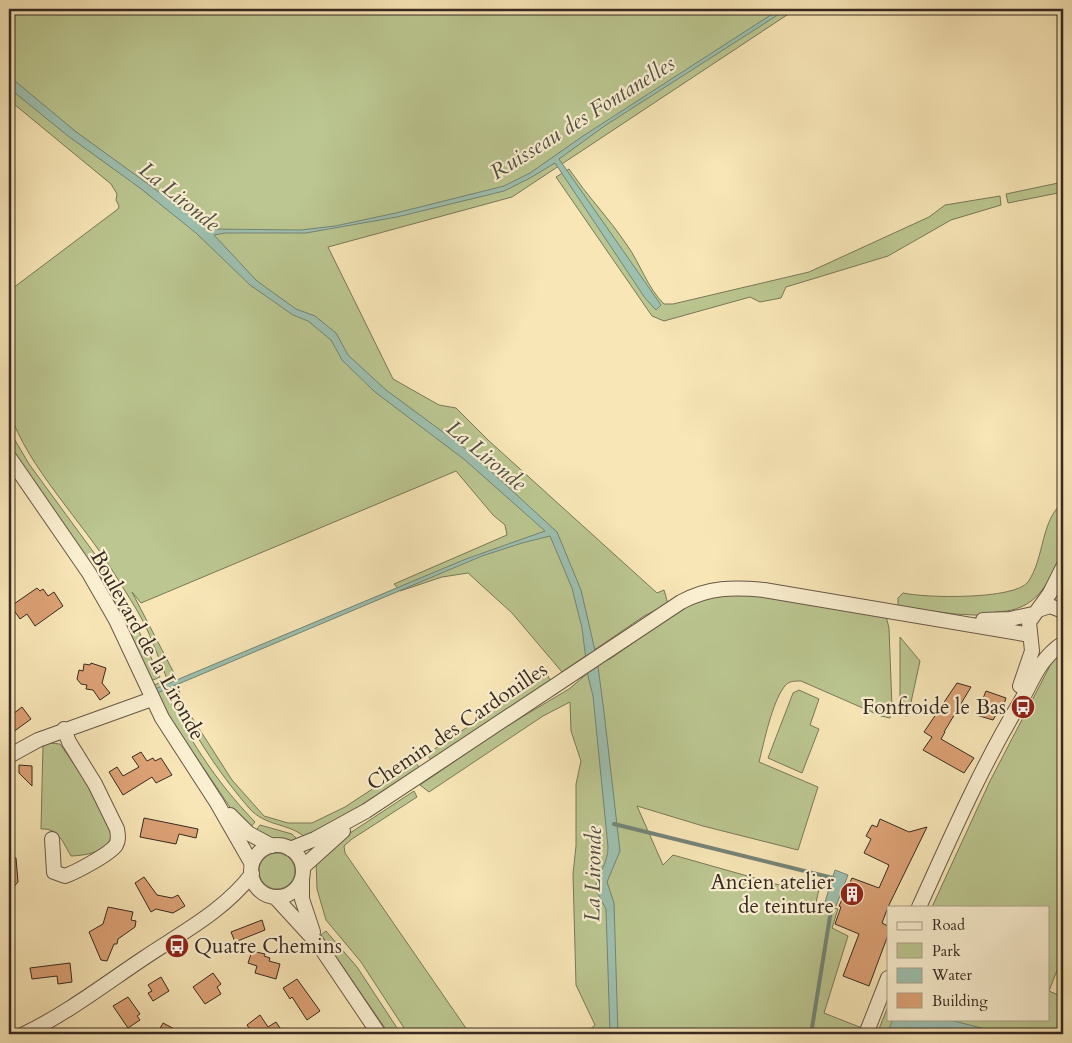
<svg xmlns="http://www.w3.org/2000/svg" width="1072" height="1043" viewBox="0 0 1072 1043" font-family="Cardo,serif">
<style>
.green{fill:#bbc690;stroke:#797859}
.water{fill:#9dc0af;stroke:#748477}
.lines{fill:none;stroke-linecap:round;stroke-linejoin:round}
.stream{stroke:#748477;stroke-width:4}
.building{fill:#dda275;stroke:#372922}
.minor-casing{stroke:#675847;stroke-width:16}
.minor{stroke:#faefd0;stroke-width:14}
.labels{text-anchor:middle;stroke-width:4.5;stroke-linejoin:round;paint-order:stroke}
.street-label{font-size:21px;fill:#372922;stroke:#faefd0}
.poi-label{font-size:21px;fill:#372922;stroke:#faefd0;text-anchor:end}
.water-label{font-size:22px;font-style:italic;fill:#504f45;stroke:#faefd0}
</style>
<rect width="100%" height="100%" fill="#f8e6b7"/>
<filter id="stains"><feTurbulence type="fractalNoise" baseFrequency=".004" numOctaves="4"/><feColorMatrix values="0 0 0 0 .2 0 0 0 0 .09 0 0 0 0 .02 0 0 0 .5 -.17"/></filter>
<radialGradient id="worn" r=".72"><stop offset=".6" stop-color="#630" stop-opacity="0"/><stop offset="1" stop-color="#630" stop-opacity=".3"/></radialGradient>
<path class="green" d="M9 9H796L512 197 328 247 393 379 439 405 456 408 488 440 657 593 664 590 668 604 644 616 562 672 512 613 468 573 442 577 400 591 394 584 507 535 505 525 493 515 456 471 141 603 132 592 175 675 182 702 232 780 264 816 288 823H312L345 807 415 761 420 769 331 825 305 837C286 822 266 827 249 808 223 778 200 744 181 708 166 682 158 652 145 625 136 607 124 590 114 573 82 521 28 468 9 411V291L118 209 119 206 116 200 117 194 111 184 9 100Z
M569 169C587 196 609 218 627 245 641 265 647 287 664 304H673L809 272 929 217 945 205 1000 196 1001 205 951 220 888 256 786 287 781 298 760 302 750 297 664 321 652 316 556 177Z
M1063 182V192L1008 203 1006 194Z
M9 430 29 464 100 561 92 566 9 448Z
M1063 502C1063 516 1065 531 1063 545 1062 552 1058 560 1055 567 1042 596 1028 611 995 612L994 616 955 614 901 607 898 604V598L903 593C925 598 1014 600 1028 582 1045 557 1040 522 1063 502Z
M103 567 137 627 160 677 151 681 126 622 97 571Z
M729 589 885 612 889 628 892 707 890 718 881 716 801 681C794 681 788 681 784 687 772 703 764 742 759 762L818 787 798 850 703 826 637 806 663 865 673 855 797 890 798 884 819 889 816 903 838 909 832 928 848 936 824 1013 862 1028 860 1034H585L595 1025 576 985 573 874 576 846V784L581 761 571 731 570 702 543 716 429 792 420 785 502 729 569 689 601 662 610 659 694 600Z
M900 637 920 661 908 716 900 715Z
M1063 656V674L1058 682 1063 686V955L1049 991 1063 997V1034H877L888 1006V1019H1048V907H932L990 781 1052 662 1055 658Z
M547 674 551 682 431 760 427 754Z
M162 682C184 733 216 782 255 822L249 829 236 816 167 714 154 685Z
M799 690 819 699 810 725 819 729 802 773 768 758 793 693Z
M50 743 60 744 99 800 113 834C106 852 90 855 71 856 63 843 59 828 41 829L43 746Z
M414 791 417 797 352 839 344 846 345 853 470 1034H408L361 962 326 920 317 889 316 860 344 837Z
M260 825 292 834 300 842 275 841 254 833Z
M259 871a18 18 0 1 1 36 0a18 18 0 1 1-36 0Z
M326 931 357 967 401 1034H389L321 935Z"/>
<path class="water" d="M780 9H787L606 125 559 159 661 305 656 310 645 298 555 163 530 178 504 191 397 217 306 233H225L214 235 257 281 296 309 315 316 336 333 348 355 386 390 470 452 557 532 581 590 597 659 604 712 620 851 607 882 614 903 618 1034H610L606 909 595 888C599 873 608 862 608 847L593 696 588 676 582 628 572 588 550 536 522 543 482 556 157 693 155 689 466 559 545 531 465 460 375 392 342 360 331 340 308 321 293 315 250 285 196 233 140 188 68 136 9 88V76L75 131 210 229 301 230 335 226 396 213 504 186 530 173 583 136Z
M835 870 848 875 836 906 825 902Z
M893 1019H946L1005 1034H887Z"/>
<g class="lines">
<path class="stream" d="M614 824 833 878
M811 1034 832 904"/>
</g>
<path class="building" d="M37 588 40 591 43 589 48 596 54 592 63 606 35 626 27 614 20 619 11 606Z
M91 663 106 668 102 683 110 693 100 700 93 690 86 689 87 685 81 684 77 679 79 670 83 671 84 664 90 665Z
M957 683 971 687 944 732H945L941 739 974 758 964 773 923 750 932 737 924 732Z
M986 691 1006 698 1002 711 999 710 993 720 976 715Z
M22 707 31 719 9 735V717Z
M141 752 147 761 153 758 155 761 161 758 172 775 156 783 152 777 123 795 109 772 117 767 123 776 139 767 132 757Z
M19 765 32 766V786L19 773Z
M144 818 198 829 196 838 179 834 176 844 140 837Z
M880 819 909 832 927 827 888 907 882 923 888 926V935L869 986 843 976 859 934 835 924 841 907 839 906 852 878 879 888 887 870 889 865 864 853 871 839 866 836 872 825 877 827Z
M9 858H16L18 882 9 892Z
M144 877 157 895 172 898 178 895 185 906 173 913 156 909 151 912 135 883Z
M108 907 133 912 131 920 136 921 135 927 118 939 117 944H114L107 961 101 960 89 932 103 924Z
M262 920 265 930 235 942 231 932Z
M252 951 265 954 264 956 270 958 269 961 280 964 276 979 255 973 257 966 248 963Z
M70 963 72 982 58 984 57 976 32 979 30 968Z
M213 973 221 984 217 987 221 994 205 1004 193 987Z
M161 977 169 991 153 1001 148 993 152 991 148 985Z
M297 979 320 1011 307 1020 292 997 290 999 283 988Z
M128 997 140 1014 137 1016 140 1020 128 1028 113 1006Z
M260 1015 268 1027 276 1022 284 1034H253L247 1025Z
M163 1023 184 1034H157Z"/>
<g class="lines">
<g class="minor-casing">
<path id="minor" d="M9 457 89 573 116 620 162 718 217 803 252 864
M1038 610 1050 606 1063 611
M983 620 1010 619 1033 614
M1020 686 1032 651 1029 622 1050 593 1063 567
M9 756 38 740 152 699
M230 815 248 833 272 846
M52 839 54 872 65 876C76 872 110 854 116 845 119 840 118 835 117 829L95 784 69 742 64 729
M251 871a26 26 0 1 1 52 0a26 26 0 1 1-52 0Z
M290 849 315 839 366 811 681 602C709 587 733 587 764 590L1030 635
M303 867 343 831
M302 879V899L313 932
M275 897 319 945 379 1034
M919 907C951 837 981 767 1021 701 1035 676 1039 660 1063 643
M24 1034C66 1014 105 984 144 958 181 933 224 911 252 874
M866 1034 888 978"/>
</g>
<use href="#minor" class="minor"/>
</g>
<defs>
<g id="bus-disc" transform="scale(1.25)"><circle r="9.5" fill="#8f2418" stroke="#faefd0"/><path d="M-5-6H5V4H4V6H2V4H-2V6H-4V4H-5ZM-3.5-4V0h7V-4ZM-3.5 1.2v1.5H-2V1.2ZM2 1.2v1.5H3.5V1.2Z" fill="#fff"/></g>
<g id="building-disc" transform="scale(1.25)"><circle r="9.5" fill="#8f2418" stroke="#faefd0"/><path d="M-4-6H4V6H1V3H-1V6H-4ZM-2.5-4.3h1.7v1.8h-1.7ZM.8-4.3h1.7v1.8H.8ZM-2.5-1h1.7V.8h-1.7ZM.8-1h1.7V.8H.8Z" fill="#fff"/></g>
</defs>
<g fill-rule="evenodd">
<use href="#bus-disc" x="1023" y="707"/>
<use href="#building-disc" x="852" y="894"/>
<use href="#bus-disc" x="177" y="946"/>
</g>
<g class="labels">
<g class="street-label">
<text transform="translate(148 645) rotate(61)" y="7">Boulevard de la Lironde</text>
<text transform="translate(457 726) rotate(-34)" y="7">Chemin des Cardonilles</text>
</g>
<g class="poi-label">
<text x="1006" y="714">Fonfroide le Bas</text>
<text x="834" y="889">Ancien atelier<tspan x="834" dy="24">de teinture</tspan></text>
<text x="194" y="953" text-anchor="start">Quatre Chemins</text>
</g>
<g class="water-label">
<text transform="translate(582 117) rotate(-32)" y="8">Ruisseau des Fontanelles</text>
<text transform="translate(180 196) rotate(39)" y="8">La Lironde</text>
<text transform="translate(487 455) rotate(40)" y="8">La Lironde</text>
<text transform="translate(592 874) rotate(-89)" y="8">La Lironde</text>
</g>
</g>
<rect width="1072" height="1043" fill="none" stroke="#f8e6b7" stroke-width="30"/>
<rect x="10" y="10" width="1052" height="1023" fill="none" stroke="#372922" stroke-width="2.5"/>
<rect x="15" y="15" width="1042" height="1013" fill="none" stroke="#372922"/>
<rect x="887" y="906" width="162" height="115" fill="#faefd0" stroke="#aca08a"/>
<rect x="897" y="922" width="25" height="8" fill="#faefd0" stroke="#aca08a"/>
<text x="932" y="930" font-size="15" fill="#372922">Road</text>
<rect x="897" y="943" width="25" height="15" fill="#bbc690" stroke="#aca08a"/>
<text x="932" y="956" font-size="15" fill="#372922">Park</text>
<rect x="897" y="968" width="25" height="15" fill="#9dc0af" stroke="#aca08a"/>
<text x="932" y="980" font-size="15" fill="#372922">Water</text>
<rect x="897" y="993" width="25" height="15" fill="#dda275" stroke="#aca08a"/>
<text x="932" y="1006" font-size="15" fill="#372922">Building</text>
<rect width="100%" height="100%" filter="url(#stains)"/>
<rect width="100%" height="100%" fill="url(#worn)"/>
</svg>
